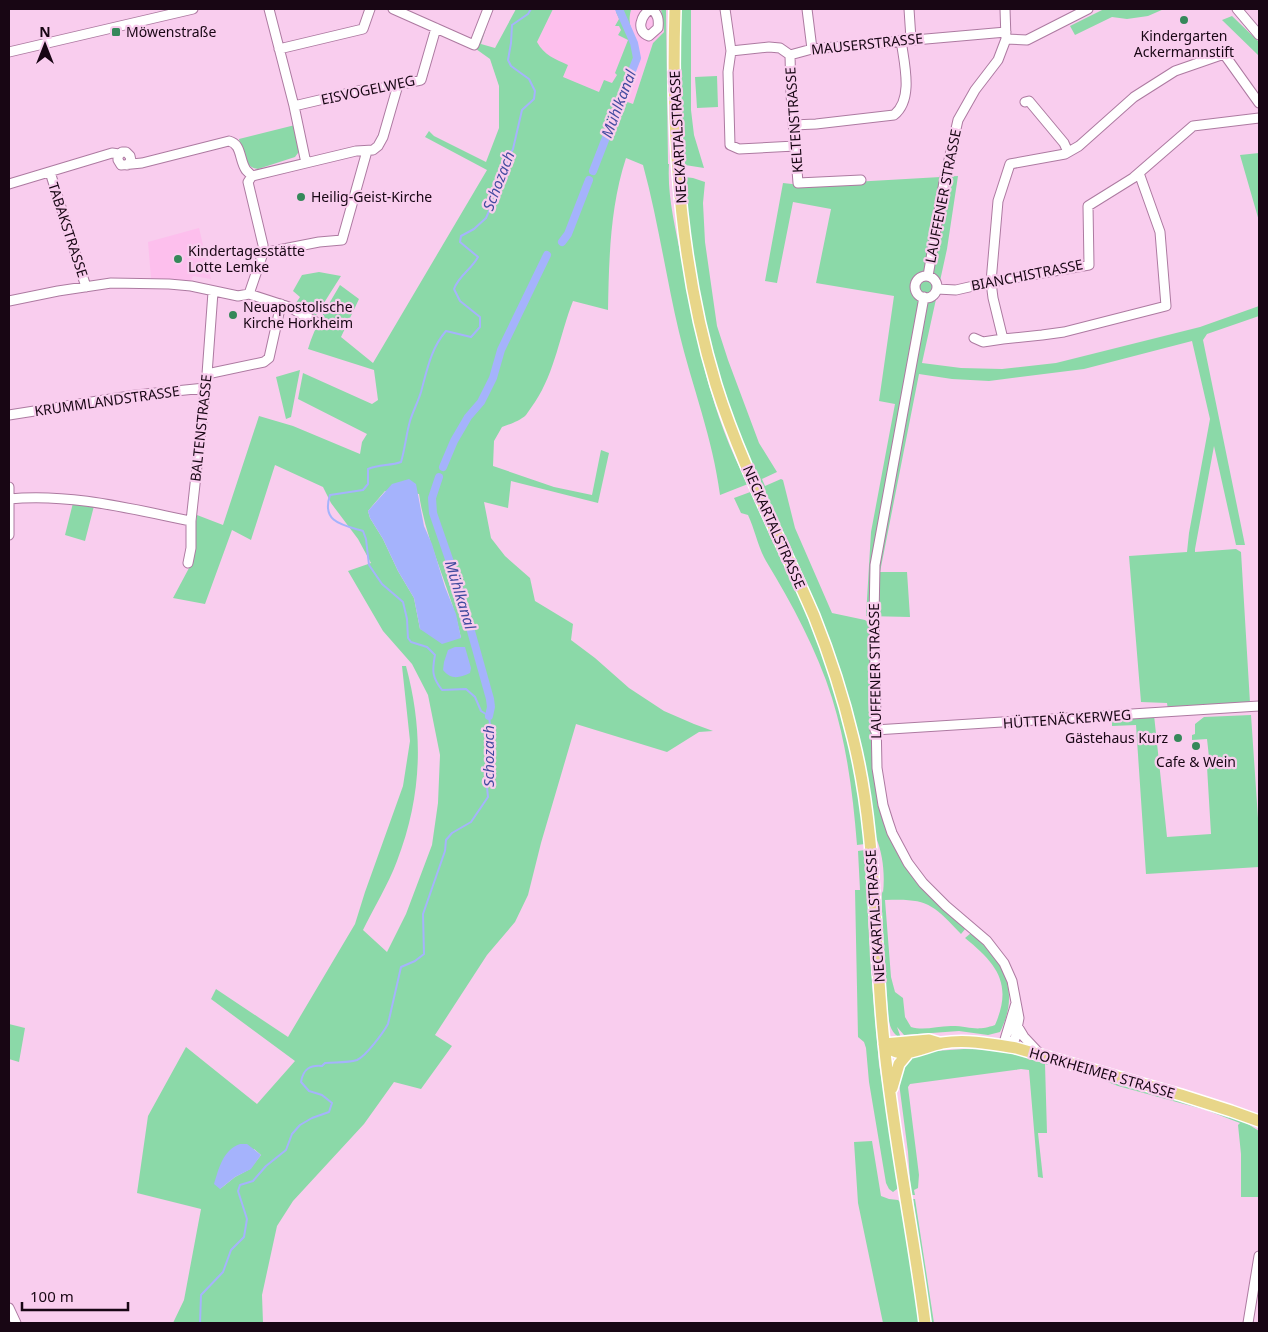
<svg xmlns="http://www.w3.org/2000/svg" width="1268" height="1332" viewBox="0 0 1268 1332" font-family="'Noto Sans',sans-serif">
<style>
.built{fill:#fdbfed}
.green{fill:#8bd9a8;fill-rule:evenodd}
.water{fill:#a5b3fc}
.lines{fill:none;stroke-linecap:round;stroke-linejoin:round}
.stream{stroke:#a5b3fc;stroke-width:2}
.canal{stroke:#a5b3fc;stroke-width:8}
.minor-casing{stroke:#ad7aa1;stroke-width:11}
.major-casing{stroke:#fff;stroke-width:14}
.minor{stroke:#fff;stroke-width:9}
.major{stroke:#e8d689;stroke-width:11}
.poi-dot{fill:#36885a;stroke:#f9cdee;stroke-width:2}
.labels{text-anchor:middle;stroke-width:4.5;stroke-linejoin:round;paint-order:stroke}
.poi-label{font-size:14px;fill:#180614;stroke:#f9cdee;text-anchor:start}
.street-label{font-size:14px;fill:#180614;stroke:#f9cdee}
.water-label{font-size:15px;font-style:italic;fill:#434b9f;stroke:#f9cdee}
</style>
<rect width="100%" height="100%" fill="#f9cdee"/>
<path class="built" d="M553 9H661L664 32 653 43 633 104 537 70V42Z
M199 228 211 279 193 276 191 281 151 278 148 242Z"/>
<path class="green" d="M492 9 481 44 495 48 516 9H553L537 42C544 55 555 59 568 65L563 77 599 92 604 80 612 83 617 75 615 73 628 40 618 35 621 30 619 26H615L619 19 616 12 619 9 631 10C626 28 636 34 637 51 639 65 627 87 622 100L633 104 653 43 664 32 661 9H666L668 164H669C667 197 676 230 682 262 696 338 711 415 748 484L720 495C713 439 692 386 679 332 666 277 658 220 643 165L626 158C610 207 609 259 608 310L573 301C560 334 555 372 535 402 532 406 529 411 526 415 520 421 510 424 502 427L494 441 493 466 554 487 592 495 601 450 609 453 598 503 511 481 508 508 484 502 491 538 505 556 530 578 535 601 573 624 571 640 595 658 629 688 664 711 694 724 713 731 699 732 667 752 576 724 541 843 528 895 515 922 487 955 435 1035 452 1046 421 1089 394 1082 364 1124 293 1201 277 1226 262 1295 263 1323H173L184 1300 201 1209 137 1193 148 1116 186 1047 257 1104 295 1061 211 999 216 989 288 1037 355 924 365 892 403 786 410 741 402 666H406C424 733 422 796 397 861 388 885 374 907 363 930L387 952 406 914 432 845 438 803 440 755 428 695 412 664 383 631 348 571 371 563 358 539 331 503 323 487 275 465 251 540 232 530 205 604 173 598 189 568 197 515 223 525 259 416 293 426 360 454 362 442 367 434 298 399 303 373 372 404 378 400 374 370 308 349C315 325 328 306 340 285L359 299 341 337 373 363 487 170 425 137 429 131 434 136 486 162 499 128V86L490 59 476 49ZM385 491 419 494C426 544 451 588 461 638L420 629 414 598 398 571 383 539 370 518 368 511ZM254 1149 261 1155 250 1169 235 1177 220 1189Z
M681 9H691V110L694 135 704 168 685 165 680 92Z
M1104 9H1164L1148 16 1127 19 1112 17 1075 35 1070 26Z
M1232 16 1259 42V56L1222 20Z
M717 76 718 107 697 108 695 77Z
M295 125 301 149 295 157 258 169C243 167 242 152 239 139Z
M1259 153V221L1240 155Z
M958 176 947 249 922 363 961 368 1002 369 1056 363 1200 327 1259 306V316L1207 334 1203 340 1245 545H1236L1214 446 1195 549V552L1236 549 1241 552 1250 703 1168 710 1167 703 1141 702 1129 556 1187 552 1189 533 1210 419 1192 341 1084 369 989 381 952 379 919 374 880 572H907L910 617 866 616 871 532 895 404 879 401 894 296 816 283 831 209 793 202 777 283 765 281 783 183 801 185Z
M685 177 693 178 705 182 703 203 705 242 717 326 728 360 759 443 777 472 762 479 765 486 781 479 783 480 795 528 832 613 865 620 870 624 872 759 878 806 893 843 966 928 961 934C933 904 927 898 885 900L891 977 895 992 903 998 905 1017 911 1027C924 1031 937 1026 951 1026 971 1026 975 1032 995 1025 1013 984 997 964 965 938L971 933C1003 961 1021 990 1000 1032L988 1035 959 1031 904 1035 897 1027 901 1038C891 1034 889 1024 888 1014L881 916 882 891 883 893C885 874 883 855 876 837 869 785 860 732 843 682 836 661 825 640 817 619 790 556 760 493 736 428 707 347 690 263 685 177Z
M319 272 341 276 315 317 294 306 300 297 293 291 302 275Z
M300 370 291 417 286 419 276 377Z
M753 491C779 551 809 611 830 673 849 729 858 786 865 844L857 845C853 795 847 746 832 698 817 650 792 604 766 561 758 547 755 530 748 515L741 513 734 498Z
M73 503 94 506 85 541 65 535Z
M1154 715 1167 837 1211 834 1207 767 1210 766 1207 739 1192 740V735L1195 734V724L1204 717 1251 715 1259 833V867L1146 874 1136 725 1112 726V718Z
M865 850 870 959 879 1064 899 1185 897 1189 893 1192 889 1189 886 1183 869 1082 866 1048 864 1042 858 1037 855 890H860L858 851Z
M9 1024 25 1028 19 1062 9 1059Z
M964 1049C1018 1049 1069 1066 1120 1082 1160 1094 1200 1107 1240 1119L1259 1131V1197H1241V1154L1238 1125 1240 1123 1206 1110 1118 1086 1085 1073 1045 1064 1047 1133H1038L1043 1178 1038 1177 1029 1070 1021 1069 910 1084 908 1087 919 1175 918 1188 914 1190 915 1195H911L908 1152 899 1083 900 1075 906 1060 921 1052Z
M872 1141 881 1196 889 1199 898 1200 902 1204 920 1323H883L858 1203 854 1142Z
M913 1199H915L934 1323H930Z"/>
<path class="water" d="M409 479 416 484 424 526 432 544 445 587 456 614 461 638 442 644 420 629 414 598 398 571 383 539 370 518 368 511 392 484Z
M455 647H465L471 668 470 673C459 678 451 680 443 670L444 662 448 650Z
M240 1144H247L261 1155 251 1169 235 1177 220 1189 214 1184C219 1168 223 1150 240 1144Z"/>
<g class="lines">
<path class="stream" d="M200 1323 201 1295 223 1272 231 1250 244 1237 247 1219 238 1191 240 1185 253 1181 266 1166 286 1150 292 1134 300 1125 312 1118 329 1112 332 1103 322 1095 309 1091 301 1082C303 1069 310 1065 322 1066L325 1063C336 1062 347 1063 357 1060 366 1056 383 1033 388 1024L401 967 415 961 424 954 423 914 445 851 446 840 452 833 471 822 488 797 486 777 490 725 489 716 481 711 475 697 466 689 442 690C432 677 432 671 435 655L427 647 411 642 408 638 407 619 403 602 382 584 369 565 366 539 363 531C342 525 321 522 330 495L363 490 368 484V469C379 464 390 466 401 462 405 449 406 435 410 421 413 411 418 402 421 392 427 370 431 348 446 331L471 337 480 327V317L460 301 454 289C459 275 471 270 478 257L460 242 461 236 474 229 486 218 506 173 507 159 513 149 522 110 534 99 535 91 529 79 511 66 508 60 511 43 512 25 528 14 531 9"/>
<path class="canal" d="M593 171 637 58 634 43 619 9
M562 242 568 234 589 180
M443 467 454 441 468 417 481 402 493 378 501 350 547 255
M439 477 432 498 433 513 459 588 490 699 491 707 489 716"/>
<g class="minor-casing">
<path id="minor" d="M393 9 474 45 488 9
M651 9C641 15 635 31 649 36L658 28C659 19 658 15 652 9
M725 9 731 51 728 72 730 145 739 149 795 146
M807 9 812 49
M909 9 911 39
M1237 9 1259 35
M1006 39 1027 40 1088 9
M279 49 363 29 370 9
M731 51 769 47 780 48 790 55 812 49 1006 32
M9 52 193 9
M790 55 791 94 798 183 861 180
M1025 102 1029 101 1064 143 1068 152
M294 106 362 90 368 91 421 80 436 28
M793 125 816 124 894 115C914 99 904 63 901 40
M306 163 356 151 373 150 378 146 383 137 398 85
M127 165 131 161 130 156 126 152H122L118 156V160L121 165 142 163 229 141C242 144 239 160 246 170 248 172 250 174 252 176
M50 172 86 287
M1139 173 1160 232 1166 306 1064 332 1042 335 1003 339 993 298 991 282 998 201 1010 164 1065 154 1079 146 1134 97 1175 71 1224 54 1259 103
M9 184 112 153 119 154
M263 253 319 242 342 240 367 151
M928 276 944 182 958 120 975 90 998 60 1006 39 1005 9
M915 287a11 11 0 1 1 22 0a11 11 0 1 1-22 0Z
M937 289 956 290 991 282 1089 265 1088 206 1133 178 1193 126 1259 118
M249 294 263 253V245L248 182 252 176 306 163 294 106 269 9
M924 297 875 565 874 618 877 768 883 805 888 821 892 833 908 863 923 883 946 906 987 941 1004 963 1012 981 1019 1018 1015 1039 1003 1046
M9 301 58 291 111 283 169 284 191 286 238 296 249 294 289 307 316 322
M974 338 983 342 1003 339
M207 374 264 362 269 358 281 304
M9 415 136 395 205 388
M9 487V535
M9 499C70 493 131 509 191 521
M188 563 191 548V521L207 374 213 292
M875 730 1259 706
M1018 1027 1024 1037 1039 1053
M1003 1046 1016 1003
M9 1308 16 1323
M1248 1323 1259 1256"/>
</g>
<g class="major-casing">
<path id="major" d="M675 9C671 134 679 264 716 385 741 465 781 539 814 616 830 656 843 696 853 738 878 837 873 941 884 1042 893 1136 913 1229 925 1323
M884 1044C889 1049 893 1052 901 1053 915 1053 928 1046 942 1043 967 1039 992 1044 1016 1048L1181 1095 1231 1111 1259 1121
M884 1044 929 1040 939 1043
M892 1088 899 1064 909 1052"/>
</g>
<use href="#minor" class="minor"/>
<use href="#major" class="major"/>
</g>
<g class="poi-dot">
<circle cx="1184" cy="20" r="5"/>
<rect x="111" y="27" width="10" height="10" rx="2.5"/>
<circle cx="301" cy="197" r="5"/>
<circle cx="178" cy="259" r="5"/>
<circle cx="233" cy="315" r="5"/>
<circle cx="1178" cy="738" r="5"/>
<circle cx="1196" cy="746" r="5"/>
</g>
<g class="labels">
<g class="poi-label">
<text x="126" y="37">Möwenstraße</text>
<text x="1184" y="41" text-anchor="middle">Kindergarten<tspan x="1184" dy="16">Ackermannstift</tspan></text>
<text x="311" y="202">Heilig-Geist-Kirche</text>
<text x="188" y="256">Kindertagesstätte<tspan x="188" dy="16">Lotte Lemke</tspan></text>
<text x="243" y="312">Neuapostolische<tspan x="243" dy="16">Kirche Horkheim</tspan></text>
<text x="1168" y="743" text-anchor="end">Gästehaus Kurz</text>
<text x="1196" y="767" text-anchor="middle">Cafe &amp; Wein</text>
</g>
<g class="street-label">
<text transform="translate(867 44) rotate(-6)" y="5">MAUSERSTRASSE</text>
<text transform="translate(368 90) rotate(-12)" y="5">EISVOGELWEG</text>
<text transform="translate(794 120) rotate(-94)" y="5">KELTENSTRASSE</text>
<text transform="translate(678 137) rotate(-93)" y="5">NECKARTALSTRASSE</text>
<text transform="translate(943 196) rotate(-79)" y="5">LAUFFENER STRASSE</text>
<text transform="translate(68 230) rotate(72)" y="5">TABAKSTRASSE</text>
<text transform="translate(1027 275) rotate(-11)" y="5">BIANCHISTRASSE</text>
<text transform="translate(107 401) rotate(-8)" y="5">KRUMMLANDSTRASSE</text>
<text transform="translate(201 428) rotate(-84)" y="5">BALTENSTRASSE</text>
<text transform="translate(774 527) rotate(66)" y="5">NECKARTALSTRASSE</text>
<text transform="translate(875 671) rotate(-91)" y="5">LAUFFENER STRASSE</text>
<text transform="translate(1067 719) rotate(-4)" y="5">HÜTTENÄCKERWEG</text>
<text transform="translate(875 916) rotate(-94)" y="5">NECKARTALSTRASSE</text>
<text transform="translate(1102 1073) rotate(16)" y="5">HORKHEIMER STRASSE</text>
</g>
<g class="water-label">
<text transform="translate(619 104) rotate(-69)" y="5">Mühlkanal</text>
<text transform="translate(499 181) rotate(-69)" y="5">Schozach</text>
<text transform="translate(460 595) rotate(73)" y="5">Mühlkanal</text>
<text transform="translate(489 756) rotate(-90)" y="5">Schozach</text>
</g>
</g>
<rect width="1268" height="1332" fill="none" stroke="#180614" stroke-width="20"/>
<g transform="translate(45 45)" stroke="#f9cdee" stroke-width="4" paint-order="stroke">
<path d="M0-4L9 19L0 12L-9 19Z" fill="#180614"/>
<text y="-8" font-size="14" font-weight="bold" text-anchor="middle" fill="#180614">N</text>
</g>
<path d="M22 1302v8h106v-8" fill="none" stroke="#180614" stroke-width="2.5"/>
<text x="30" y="1302" font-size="15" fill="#180614" stroke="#f9cdee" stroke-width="4" paint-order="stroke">100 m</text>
</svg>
